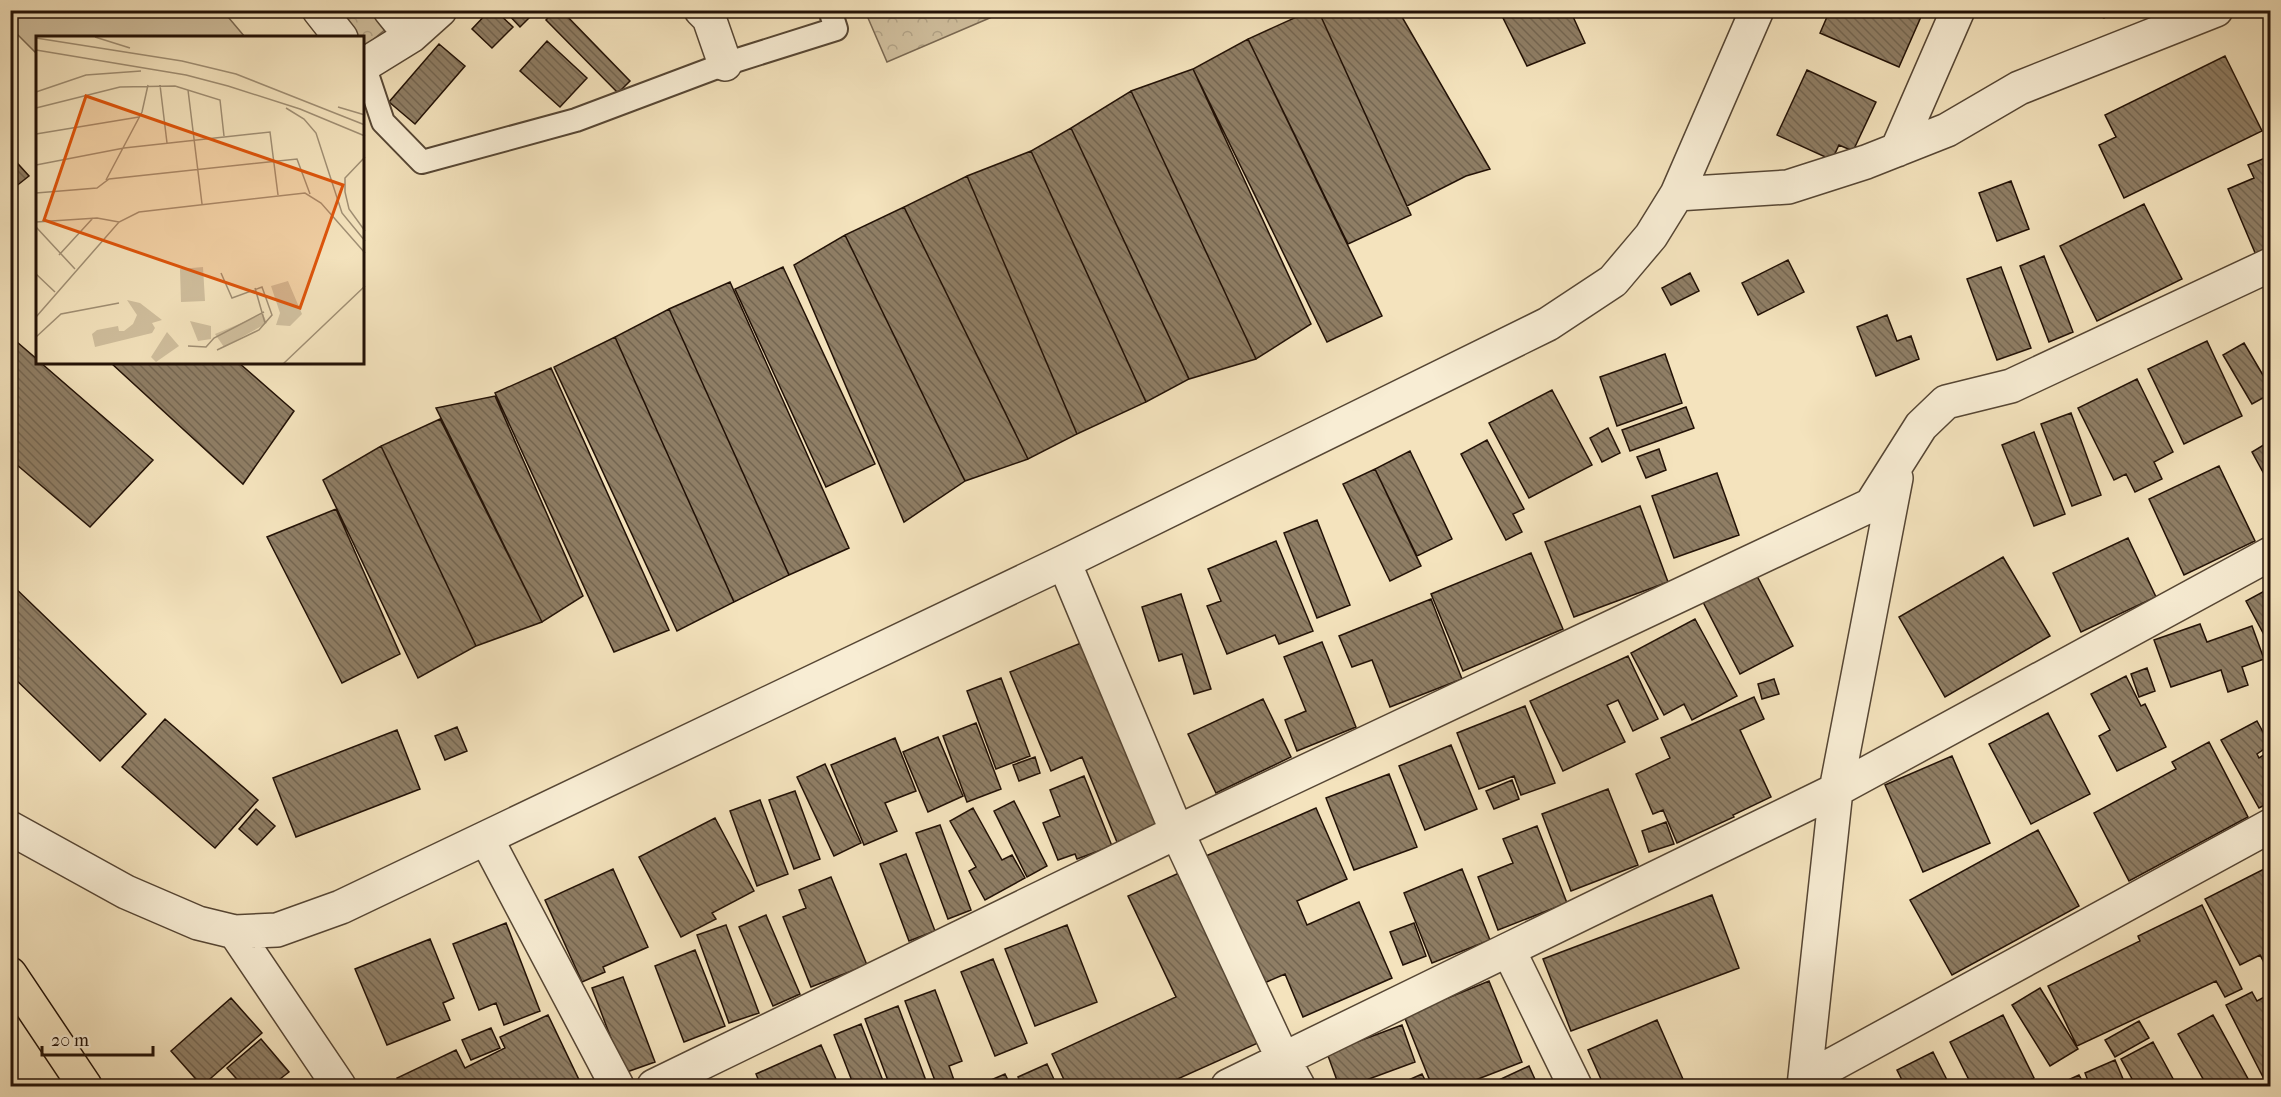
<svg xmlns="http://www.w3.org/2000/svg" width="2281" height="1097" viewBox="0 0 2281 1097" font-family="'IM FELL French Canon',serif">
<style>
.green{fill:#d0bf9e;stroke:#796852;stroke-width:1.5}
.forest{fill:url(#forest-crowns);stroke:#796852;stroke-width:1.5}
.building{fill:url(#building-back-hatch);stroke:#221106;stroke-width:1.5}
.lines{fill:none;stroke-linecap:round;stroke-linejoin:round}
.service-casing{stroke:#564634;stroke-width:26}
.minor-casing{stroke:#564634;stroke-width:36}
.motorway-casing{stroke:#221106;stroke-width:36}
.service{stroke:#f8edd4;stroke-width:22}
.minor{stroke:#f8edd4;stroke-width:33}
.motorway{stroke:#f4e3bd;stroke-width:33}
.inset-road{fill:none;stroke:#a08f74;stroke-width:1.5}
.view{fill:#de550c;fill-opacity:0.15;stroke:#de550c;stroke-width:3}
.inset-edge{fill:none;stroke:#221106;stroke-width:3}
</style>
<defs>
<pattern id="forest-crowns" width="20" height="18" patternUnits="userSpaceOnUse" patternTransform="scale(1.5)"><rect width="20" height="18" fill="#d0bf9e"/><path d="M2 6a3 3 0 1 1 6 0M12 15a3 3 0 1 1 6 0" fill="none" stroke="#b2a387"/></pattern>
<pattern id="building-back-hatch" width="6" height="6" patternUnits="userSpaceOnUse" patternTransform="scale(1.5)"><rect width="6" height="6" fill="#8f7e65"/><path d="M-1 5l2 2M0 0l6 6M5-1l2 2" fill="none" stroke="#746651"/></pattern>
</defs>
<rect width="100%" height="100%" fill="#f4e3bd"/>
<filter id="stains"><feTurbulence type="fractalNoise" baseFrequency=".00333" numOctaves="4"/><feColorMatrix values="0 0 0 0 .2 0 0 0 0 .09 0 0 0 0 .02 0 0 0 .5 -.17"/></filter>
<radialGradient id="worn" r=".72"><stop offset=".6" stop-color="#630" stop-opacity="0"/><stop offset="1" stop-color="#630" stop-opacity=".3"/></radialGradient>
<path class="green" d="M10 11H223L245 37 38 38 37 54 11 28Z"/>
<path class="forest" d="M311 11H372L387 28 363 48V38L336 37Z
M865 11H1006L887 62Z"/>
<path class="building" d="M490 10H495L513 27 492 48 472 29Z
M504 10H537L520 27Z
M555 10H561L630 81 618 93 546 20Z
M1312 10H1318L1411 215 1348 244 1248 39Z
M1318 10H1398L1490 169 1466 176 1407 206Z
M1499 10H1570L1585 43 1527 66Z
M1830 10H1924L1899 67 1820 33Z
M2086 10H2118L2104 18Z
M1248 39 1382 316 1327 342 1193 69Z
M547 41 587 78 560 107 520 71Z
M439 44 465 66 415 124 389 102Z
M2225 56 2262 131 2124 198 2099 145 2116 137 2105 115Z
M1193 69 1311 324 1256 359 1131 91Z
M1807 70 1876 102 1853 151 1839 145 1832 160 1777 135Z
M1131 91 1256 359 1189 379 1071 128Z
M1071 128 1189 379 1146 402 1031 151Z
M1031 151 1146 402 1077 434 967 176Z
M10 155 29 176 10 191Z
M2270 156V248L2256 255 2228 189 2254 178 2248 165Z
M967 176 1077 434 1028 459 904 207Z
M2011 181 2029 229 1997 241 1979 193Z
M2144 204 2182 279 2097 321 2060 246Z
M904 207 1028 459 965 481 845 235Z
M845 235 965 481 904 522 794 265Z
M2044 256 2073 332 2049 342 2020 266Z
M1788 260 1804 292 1758 315 1742 283Z
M783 267 875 464 826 487 735 289Z
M2001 267 2031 348 1997 360 1967 279Z
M1690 273 1699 291 1671 305 1662 288Z
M730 282 849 548 789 575 669 309Z
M669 309 789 575 734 602 615 337Z
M1887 315 1897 341 1911 336 1919 359 1876 376 1857 327Z
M10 336 38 360V363H41L153 460 90 527 10 459Z
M615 337 734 602 677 631 554 367Z
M2207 341 2242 416 2184 444 2148 369Z
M2244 343 2270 387V394L2252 404 2223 355Z
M1665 354 1682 403 1617 426 1600 377Z
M111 363H239L294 411 243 484Z
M551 368 669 630 614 652 495 393Z
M2137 379 2173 452 2154 462 2162 479 2135 492 2126 474 2114 480 2078 408Z
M1552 390 1592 465 1529 498 1489 423Z
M495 396 583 596 542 622 436 408Z
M1686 407 1694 428 1630 451 1622 430Z
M2071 413 2101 495 2072 506 2041 424Z
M440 419 542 622 476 646 381 446Z
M1608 428 1620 453 1602 462 1590 438Z
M2034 432 2065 514 2034 526 2002 445Z
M1487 440 1524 509 1513 514 1522 532 1506 540 1461 454Z
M2270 441V485L2252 452Z
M381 446 476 646 418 678 323 480Z
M1659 449 1666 470 1646 478 1637 457Z
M1410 451 1452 539 1417 556 1375 469Z
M2219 466 2255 541 2184 575 2149 499Z
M1375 469 1421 566 1390 581 1343 484Z
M1717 473 1739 535 1674 558 1652 496Z
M1640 506 1668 582 1574 617 1545 542Z
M336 509 400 654 342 683 267 537Z
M1317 520 1350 605 1317 618 1284 533Z
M2128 538 2156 597 2081 632 2053 573Z
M1276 541 1313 631 1279 644 1275 635 1227 654 1207 606 1221 601 1208 569Z
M1531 553 1563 629 1463 671 1431 594Z
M2003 557 2050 636 1945 697 1899 617Z
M1756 574 1793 646 1740 674 1703 602Z
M10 583 146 714 100 761 10 674Z
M2270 588V646L2246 601Z
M1181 594 1211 689 1194 694 1182 654 1159 661 1142 607Z
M1431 599 1462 679 1390 707 1372 660 1352 667 1339 636Z
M1695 619 1737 696 1692 720 1684 704 1664 715 1631 653Z
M2200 624 2207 642 2252 626 2264 659 2242 667 2248 685 2228 692 2221 670 2171 687 2154 640Z
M1322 642 1356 727 1297 751 1285 720 1306 711 1284 657Z
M1081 643 1157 826 1117 842 1082 757 1051 771 1010 672Z
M1628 656 1658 719 1633 731 1618 700 1607 705 1625 742 1563 771 1530 701Z
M2147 668 2155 691 2139 697 2131 674Z
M2126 676 2141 706 2145 704 2166 747 2117 771 2099 736 2110 730 2091 694Z
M1001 678 1030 756 996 769 967 691Z
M1774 679 1779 694 1762 699 1758 684Z
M1754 697 1764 719 1740 730 1771 797 1733 815 1734 817 1677 843 1663 810 1653 814 1636 774 1670 758 1661 738Z
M1263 699 1291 757 1216 793 1188 734Z
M1525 706 1555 783 1521 795 1514 776 1479 789 1457 733Z
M2048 713 2090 794 2031 824 1989 744Z
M165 719 258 800 215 848 122 767Z
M2257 721 2270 745 2257 754 2259 758 2270 751V802L2259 808 2221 740Z
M976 723 1001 789 967 802 943 736Z
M457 727 467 751 445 760 435 736Z
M397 730 420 789 296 837 273 778Z
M938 737 963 796 928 812 903 752Z
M895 738 916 791 885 803 897 831 864 845 831 765Z
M2209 742 2248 817 2129 881 2094 813 2176 769 2172 762Z
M1451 745 1477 809 1425 830 1399 766Z
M1952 756 1990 843 1923 872 1885 785Z
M1035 757 1040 773 1019 781 1013 765Z
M825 764 861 843 834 856 797 777Z
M1389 774 1417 847 1354 870 1326 798Z
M1084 776 1112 846 1077 859 1075 854 1058 860 1043 823 1060 816 1050 790Z
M1512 780 1519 799 1494 809 1486 791Z
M1608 789 1638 865 1571 891 1542 814Z
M795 791 820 859 794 869 769 800Z
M760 800 788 874 757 886 730 811Z
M1014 801 1047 866 1027 877 994 811Z
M973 808 1002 860 1012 855 1025 878 985 900 969 871 976 867 950 821Z
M1316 808 1347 879 1297 901 1307 925 1359 902 1392 978 1303 1017 1285 974 1262 984 1206 856Z
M256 809 275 826 257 845 239 829Z
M715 818 754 891 712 913 716 919 681 937 639 857Z
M1666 822 1674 844 1649 852 1642 831Z
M940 825 971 910 948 919 916 833Z
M1537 826 1567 903 1498 930 1478 877 1513 863 1503 839Z
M2038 830 2079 906 1952 975 1910 900Z
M906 854 935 931 909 941 880 864Z
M2270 866V974L2260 955 2240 965 2205 899Z
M613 869 648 947 603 967 605 972 582 982 545 900Z
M1462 869 1490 940 1432 963 1404 893Z
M1179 873 1258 1043 1162 1086H1067L1052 1054 1176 997 1128 896Z
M831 877 867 965 811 987 783 917 806 908 799 890Z
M1712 895 1739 968 1571 1031 1543 959Z
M2202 905 2242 989 2225 997 2216 981 2077 1046 2048 986 2140 941 2138 936Z
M766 915 800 994 773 1006 739 927Z
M506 923 540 1011 504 1025 496 1003 479 1010 453 944Z
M1414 923 1426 956 1403 965 1390 932Z
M726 925 759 1013 729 1023 697 935Z
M1067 925 1097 1002 1035 1026 1005 949Z
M430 939 454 998 443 1003 450 1020 387 1045 355 969Z
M695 950 725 1026 684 1042 655 966Z
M993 959 1027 1043 995 1056 961 972Z
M623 977 655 1062 624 1073 592 988Z
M1489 981 1522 1062 1460 1086H1432L1404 1016Z
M2040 988 2078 1049 2050 1066 2012 1005Z
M935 990 962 1061 949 1066 955 1083 947 1086H937L905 1001Z
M2252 992 2257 1001 2270 994V1078L2265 1081 2226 1005Z
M231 998 262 1033 202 1086 171 1051Z
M898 1006 928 1086H890L865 1019Z
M548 1015 582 1086H401L397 1078 456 1050 465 1068 505 1048 500 1037Z
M2003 1015 2034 1078 2018 1086H1972L1950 1042Z
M2213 1015 2252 1086H2207L2178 1034Z
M1657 1020 1686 1086H1604L1588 1050Z
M2139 1021 2149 1038 2115 1057 2105 1040Z
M861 1024 885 1086H854L834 1035Z
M1402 1025 1415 1062 1350 1086H1339L1327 1053Z
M491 1028 500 1048 471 1060 462 1040Z
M261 1039 289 1072 271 1086H243L227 1068Z
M2153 1042 2177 1086H2136L2121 1059Z
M821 1045 839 1086H761L756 1074Z
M1933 1052 1950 1086H1905L1897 1070Z
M2115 1060 2126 1086H2090L2085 1073Z
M1047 1064 1057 1086H1022L1018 1077Z
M1529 1066 1538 1086H1486Z
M1005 1074 1011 1086H977Z
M1422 1074 1428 1086H1395Z
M2079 1075 2085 1086H2055Z"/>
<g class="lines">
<g class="service-casing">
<path id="service" d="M364 65 383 122 422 162 576 120 725 64 836 29 830 10"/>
</g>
<g class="minor-casing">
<path id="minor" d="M319 10 341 38
M390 10 411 36
M701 10 709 18 725 64
M363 63 364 65 411 36 440 10
M1897 150 1958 10
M1677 194 1788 187 1866 162 1947 130 2019 88 2216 10
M1064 562 1177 832 1283 1059 1298 1086
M10 828 126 892 198 923 235 932 277 930 341 907 1064 562 1548 324 1613 281 1651 236 1677 194 1757 10
M486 838 617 1086
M235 932 339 1086
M1509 951 1575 1086
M1806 1079 2270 826
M654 1086 1177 832 1871 505 1921 426 1946 402 2011 386 2270 265
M1228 1086 1836 790 2270 554
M1804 1086 1836 790 1896 478"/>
</g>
<g class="motorway-casing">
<path id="motorway" d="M10 974 85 1086"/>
</g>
<use href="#service" class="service"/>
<use href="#minor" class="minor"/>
<use href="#motorway" class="motorway"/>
</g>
<g transform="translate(36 36)">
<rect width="328" height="328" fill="#f4e3bd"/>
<path d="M252 245 266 278 254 290 240 289 244 277 235 250ZM91 264 104 267 126 284 116 287 119 292 116 297 59 311 56 298 61 294 82 290 83 295H88L97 288 101 279ZM154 285 175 290V303L162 305Z" fill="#d0bf9e"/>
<path d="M167 231 169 265 145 266 144 233ZM227 278 231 287 188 311 179 298ZM131 296 143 310 120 326 115 321Z" fill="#d0bf9e"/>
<path class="inset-road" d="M59 1 94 12M0 2 146 25 200 38 329 89M0 14 150 39 192 50 264 73 329 100M124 49 131 107M152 54 166 168M0 56 50 39 105 35M302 71 329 79M0 72 84 51 139 50 184 64 188 100M250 72 268 83 280 97 306 177 329 205M0 98 103 81M329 121 309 142V156L313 173 329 195M0 129 88 112 234 96 242 159M70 144 106 76 112 49M0 157 61 152 73 143 261 123 274 158M0 186 61 182 83 186M0 191 39 233M23 219 57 182M0 238 19 256M219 252 229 287M0 281 83 186 103 176 269 157 285 167 329 217M0 301 25 278 83 267M152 310 170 311 178 302 228 276M181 314 223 294 236 279 226 251 196 262 185 237M247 328 329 250"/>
<path class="view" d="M50 60 307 149 264 272 8 184Z"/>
<rect width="328" height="328" class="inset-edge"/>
</g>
<rect width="2281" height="1097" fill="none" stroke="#f4e3bd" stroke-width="36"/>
<rect x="12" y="12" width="2257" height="1073" fill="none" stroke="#221106" stroke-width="3"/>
<rect x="18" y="18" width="2245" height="1061" fill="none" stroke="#221106" stroke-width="1.5"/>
<path d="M42 1046v9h111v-9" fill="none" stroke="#221106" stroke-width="3"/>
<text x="51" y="1046" font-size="18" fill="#221106" stroke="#f8edd4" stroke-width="4.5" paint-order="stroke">20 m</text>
<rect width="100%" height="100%" filter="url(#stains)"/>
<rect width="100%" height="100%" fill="url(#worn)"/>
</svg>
